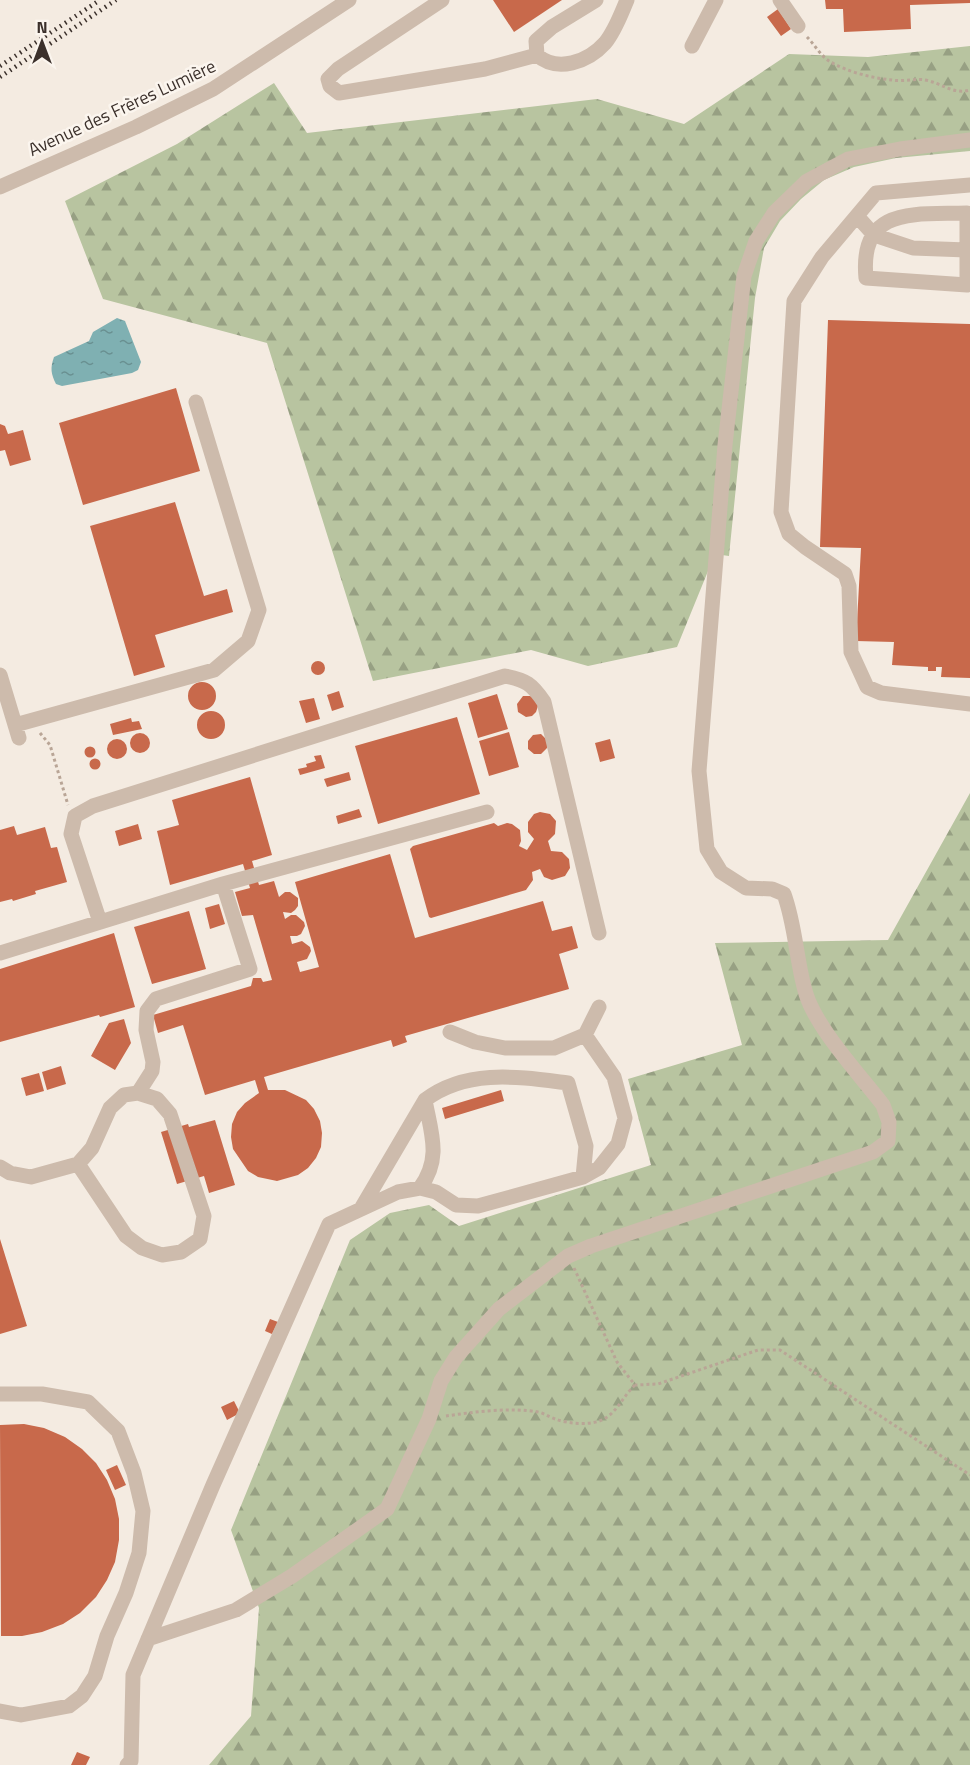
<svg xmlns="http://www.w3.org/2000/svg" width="970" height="1765" viewBox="0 0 970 1765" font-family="'Titillium Web',sans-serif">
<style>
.forest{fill:url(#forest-firs)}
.water{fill:url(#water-ripples)}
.building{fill:#c8694b}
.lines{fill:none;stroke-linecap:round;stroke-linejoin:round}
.path{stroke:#b9a596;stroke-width:3;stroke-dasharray:3 3;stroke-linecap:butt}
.minor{stroke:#cdbbac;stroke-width:15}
.rail{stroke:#3b302b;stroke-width:4.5;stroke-dasharray:1.5 4.5;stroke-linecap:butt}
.labels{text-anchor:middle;stroke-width:5;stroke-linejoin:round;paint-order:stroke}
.street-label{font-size:18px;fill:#3b302b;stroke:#fbf5ee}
</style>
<defs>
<pattern id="forest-firs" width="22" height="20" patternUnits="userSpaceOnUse" patternTransform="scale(1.5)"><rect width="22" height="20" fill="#b8c4a0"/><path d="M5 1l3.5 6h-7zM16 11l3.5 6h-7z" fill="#97a083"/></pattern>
<pattern id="water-ripples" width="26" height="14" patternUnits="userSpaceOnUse" patternTransform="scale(1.5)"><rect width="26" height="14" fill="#7fb0b2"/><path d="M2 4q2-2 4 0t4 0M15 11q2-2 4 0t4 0" fill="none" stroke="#699091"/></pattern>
</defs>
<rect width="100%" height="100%" fill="#f4ebe1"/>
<path class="forest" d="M970 46V151L896 158 854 167 824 180 801 199 780 221 764 248 755 298 729 556 715 554 677 647 588 666 531 650 373 681 267 343 103 299 65 201 177 144 274 83 307 133 597 99 684 124 789 54 868 57Z
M970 793V1765H209L251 1716 259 1608 231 1530 350 1240 390 1213 429 1205 459 1226 651 1165 628 1079 742 1045 715 943 888 940Z"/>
<path class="water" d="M117 318 125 321 141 362 138 370 132 373 62 386 56 384C51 374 50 368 54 357L89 341 93 332Z"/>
<path class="building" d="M493 0H562L514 32Z
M825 0H970V3L910 5 911 29 844 32 843 9H826Z
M778 9 791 29 781 36 767 17Z
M828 320 970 324V678L941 677 942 667H936V671H928V667L892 665 894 642 856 641 861 548 820 547Z
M176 388 200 471 83 505 59 423Z
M0 424 5 426 8 434 23 430 31 460 10 466 5 450 0 451Z
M175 502 204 596 227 589 233 612 155 635 165 667 134 676 90 526Z
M311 668a7 7 0 1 1 14 0a7 7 0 1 1-14 0Z
M188 696a14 14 0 1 1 28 0a14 14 0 1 1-28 0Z
M339 691 344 707 332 711 327 695Z
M497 694 508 729 478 738 468 703Z
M523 696H530L534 698 538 706 536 712 532 716 526 717 518 712 517 704Z
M314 698 320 719 306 723 299 701Z
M197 725a14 14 0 1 1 28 0a14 14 0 1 1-28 0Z
M457 717 480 794 378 824 355 746Z
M131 718 132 722 139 721 142 729 113 735 110 724Z
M509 732 519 767 489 776 479 741Z
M130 743a10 10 0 1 1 20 0a10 10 0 1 1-20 0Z
M541 734 547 740V748L541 754H534L528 749V741L533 735Z
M107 749a10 10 0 1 1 20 0a10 10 0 1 1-20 0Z
M610 739 615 758 600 762 595 743Z
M84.5 752a5.5 5.5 0 1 1 11 0a5.5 5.5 0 1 1-11 0Z
M321 755 325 768 300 775 298 769 307 767 306 764 316 761 314 756Z
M89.5 764a5.5 5.5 0 1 1 11 0a5.5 5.5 0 1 1-11 0Z
M349 772 351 780 327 787 324 779Z
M250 777 272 855 252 861 259 885 274 881 279 897 285 892H290L298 898V906L295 910 291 913 283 912 285 919 291 915H296L304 922 305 926 301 934 297 936H290L292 944 302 941 310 947 311 951 307 959 297 962 300 972 319 967 295 882 390 854 415 938 543 901 552 931 572 926 578 948 559 954 569 989 405 1036 407 1042 393 1047 391 1040 264 1077 268 1090H285L306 1100 314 1109 320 1121 322 1133 321 1147 316 1158 308 1168 298 1175 277 1181 258 1177 248 1171 233 1149 231 1137 232 1124 237 1112 245 1103 259 1093 255 1080 205 1095 183 1025 158 1033 153 1015 251 986 253 978H261L263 982 272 980 253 915 242 916 235 892 250 888 243 864 170 885 157 831 179 825 172 800Z
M359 809 362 817 338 824 336 816Z
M540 812 550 814 556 821 555 834 548 841 551 851 562 852 569 859 570 868 565 876 552 880 544 877 540 869 532 872 533 880 526 890 431 918 429 917 410 849 413 846 494 823 498 826 507 823 512 824 520 830 521 841 519 846 527 850 534 839 528 832V822L534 814Z
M138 824 142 839 119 846 115 831Z
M14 826 17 835 45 827 51 848 57 847 67 882 35 891 36 894 13 901 12 899 0 902V830Z
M219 904 225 924 210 929 205 908Z
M189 911 206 969 152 984 134 927Z
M114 933 135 1007 100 1017 99 1015 0 1042V969Z
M124 1019 131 1043 115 1070 91 1056 109 1023Z
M61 1066 66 1084 47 1090 42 1072Z
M39 1073 44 1091 26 1096 21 1078Z
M501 1090 504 1101 445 1119 442 1108Z
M215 1120 235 1185 209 1193 204 1176 177 1184 161 1132 188 1124 189 1127Z
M0 1239 27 1326 0 1334Z
M270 1319 278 1322 272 1334 265 1331Z
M234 1401 240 1413 227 1420 221 1407Z
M24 1424 44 1428 65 1437 82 1449 96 1463 107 1480 115 1499 119 1519V1540L115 1562 107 1580 96 1597 80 1613 63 1624 42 1632 22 1636H1L0 1425Z
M117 1465 126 1485 115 1490 106 1470Z
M77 1752 90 1757 86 1765H71Z"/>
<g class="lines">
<path class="path" d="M807 37C814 44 821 56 829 61 847 72 872 78 892 80 903 82 915 78 925 80 942 83 953 95 970 90
M40 733 50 745 68 805
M574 1268 617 1362 635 1385 658 1384 758 1350H780L970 1475
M446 1416C473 1412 510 1407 538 1412 544 1413 549 1417 555 1419 569 1424 591 1426 604 1419 617 1412 624 1395 635 1385"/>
<path class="minor" d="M442 0 338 69 328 79 330 86 339 93 485 69 537 55
M596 0 552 27 536 41 537 55C557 73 588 62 605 43 615 31 621 14 627 0
M780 0 798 26
M692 46 716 0
M970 185 876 193 822 257 794 301 781 512 789 534 805 547 845 574 849 586 851 652 867 687 881 693 970 704
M0 187 136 127 213 89 349 0
M967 213V285L866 278C859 205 916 215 967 213Z
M857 216 874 235 913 248 967 250
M0 675 19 738
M15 725 214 670 248 641 259 610 196 402
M100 922 71 834 75 816 93 806 505 676C526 680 532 684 544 702L599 933
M0 953 223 884 487 812
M585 1035 599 1007
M138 1093 152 1071 153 1062 146 1030 147 1011 156 999 250 969 223 884
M0 1167 10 1173 31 1177 78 1164 92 1148 110 1108 124 1095 138 1093 157 1099 170 1114 204 1216 200 1239 181 1252 162 1255 142 1248 126 1236 78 1164
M420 1188C442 1158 431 1133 425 1100
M362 1207 425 1100C467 1068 520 1077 568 1083L586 1146 583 1177
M0 1394H42L88 1402 118 1431 134 1473 143 1511 139 1553 126 1593 107 1636 95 1676 82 1696 69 1706 21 1715 0 1711
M148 1639 236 1610 292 1576 387 1509 429 1419 441 1381 456 1357 499 1309 568 1256 591 1246 873 1152 888 1141 889 1122 883 1105C860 1075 817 1029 806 994 796 961 796 927 784 894L772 889 746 888 721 872 707 849 699 771 725 445 744 276 756 241 774 213 807 181 848 159 900 149 970 140
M127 1765 131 1761 133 1675 213 1485 329 1224 398 1192 420 1188 436 1192 456 1205 478 1206 583 1177 599 1168 618 1144 625 1118 614 1077 585 1035 554 1048H505L475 1042 450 1032"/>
<path class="rail" d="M0 66 100 0
M0 77 116 0"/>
</g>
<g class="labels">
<g class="street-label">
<text transform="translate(122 108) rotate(-25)" y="6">Avenue des Frères Lumière</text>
</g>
</g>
<g transform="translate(42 42)" stroke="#fbf5ee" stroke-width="4.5" paint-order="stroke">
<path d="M0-4.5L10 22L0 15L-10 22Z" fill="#3b302b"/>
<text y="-9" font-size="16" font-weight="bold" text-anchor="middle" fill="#3b302b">N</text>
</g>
</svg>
